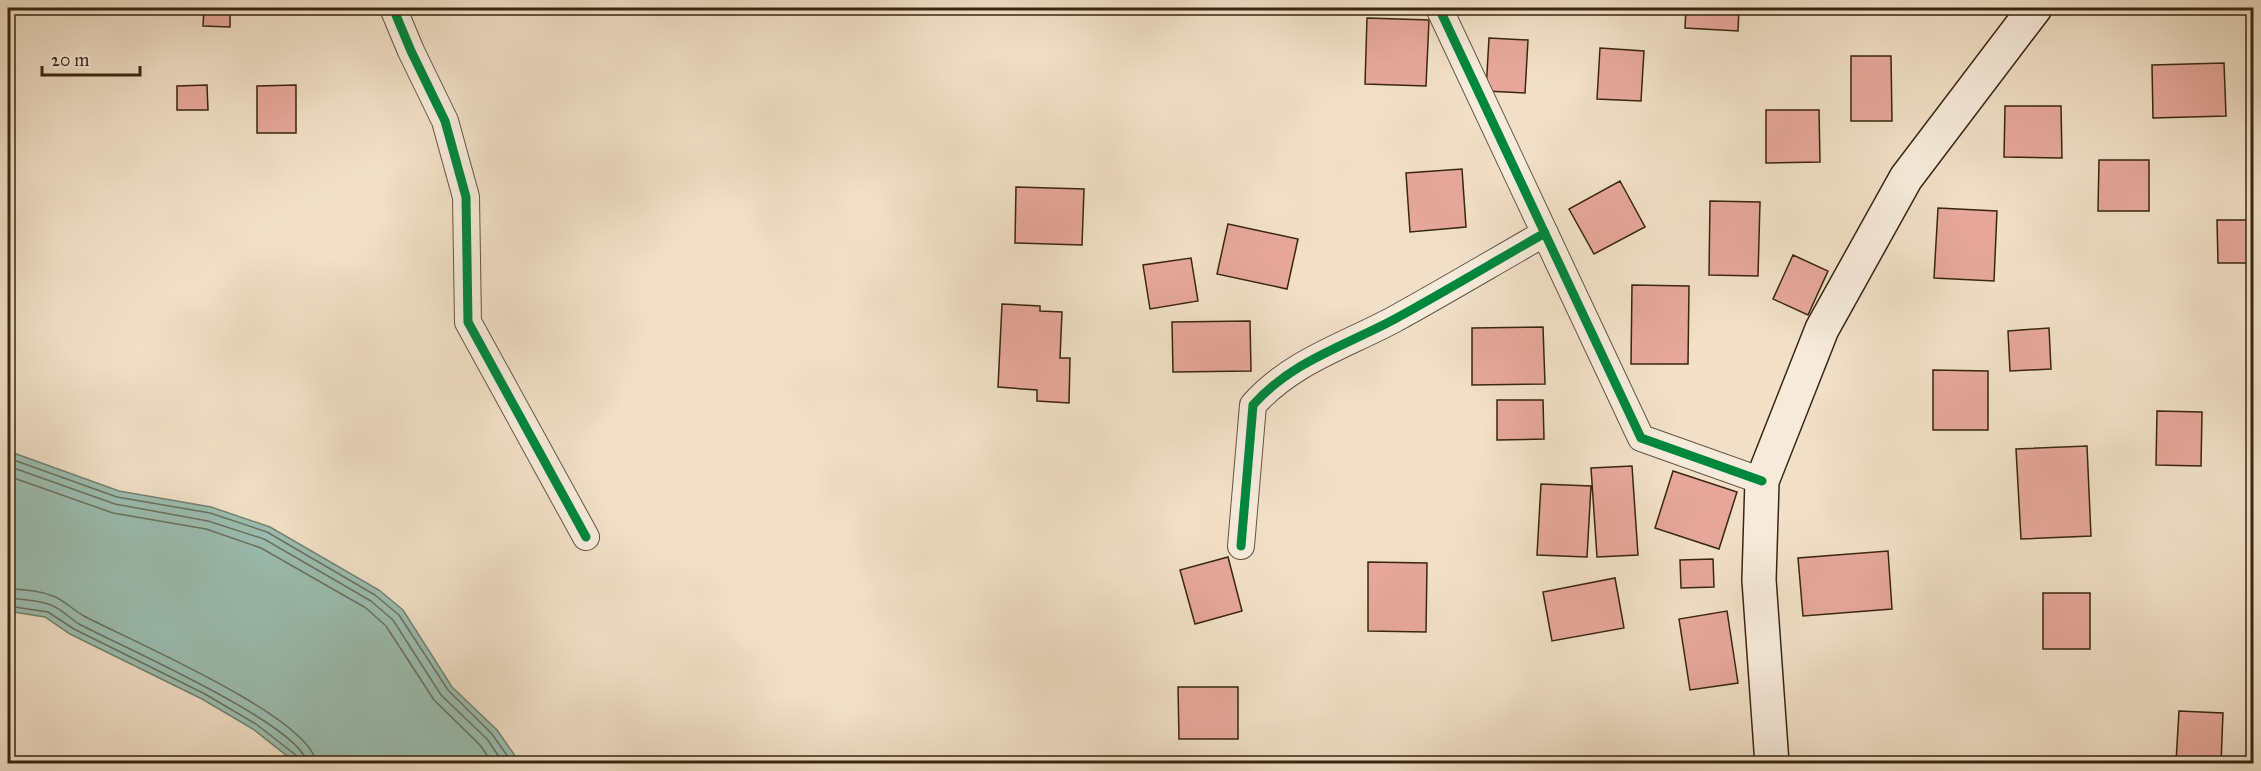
<svg xmlns="http://www.w3.org/2000/svg" width="2261" height="771" viewBox="0 0 2261 771" font-family="'IM FELL Great Primer',serif">
<style>
.water{fill:#9bbdb0;stroke:#748170;stroke-width:1.5}
.lines{fill:none;stroke-linecap:round;stroke-linejoin:round}
.shore{stroke:#6a7260;stroke-width:1.5}
.building{fill:#e7a89b;stroke:#392610;stroke-width:1.5}
.street-casing{stroke:#67543e;stroke-width:28}
.secondary-casing{stroke:#392610;stroke-width:36}
.street{stroke:#f6ebdb;stroke-width:26}
.secondary{stroke:#f6ebdb;stroke-width:33}
.cycleway-casing{stroke:#f6ebdb;stroke-width:13}
.cycleway{stroke:#00873e;stroke-width:9}
</style>
<rect width="100%" height="100%" fill="#f1e0c7"/>
<filter id="stains"><feTurbulence type="fractalNoise" baseFrequency=".00333" numOctaves="4"/><feColorMatrix values="0 0 0 0 .2 0 0 0 0 .09 0 0 0 0 .02 0 0 0 .5 -.17"/></filter>
<radialGradient id="worn" r=".72"><stop offset=".6" stop-color="#630" stop-opacity="0"/><stop offset="1" stop-color="#630" stop-opacity=".3"/></radialGradient>
<path class="water" d="M8 451 119 491 211 507 270 527 379 590 403 610 452 687 497 730 520 763H296L253 729 202 699 70 634 45 617 8 611Z"/>
<g class="lines">
<path class="shore" d="M8 458 117 497 210 513 267 532 375 595 399 615 448 690 492 734 513 764
M8 466 115 504 208 521 264 539 371 601 393 620 441 695 487 739 504 764
M8 476 113 513 206 529 261 548 366 608 386 626 434 700 480 745 493 764
M8 589C21 589 40 591 53 596 64 600 73 610 84 616 125 638 314 718 316 764
M8 598C20 599 36 600 48 604 60 607 69 618 79 624 116 644 305 726 307 764
M8 606 48 612 74 629 205 694 256 724 297 756 299 764"/>
</g>
<path class="building" d="M204 8H230V27L203 26Z
M433 8H467V14L433 13Z
M1686 8H1739L1738 31 1685 28Z
M1367 18 1429 20 1426 86 1365 84Z
M1489 38 1528 40 1525 93 1486 91Z
M1600 48 1644 51 1641 101 1597 99Z
M1851 56H1891L1892 121H1851Z
M2224 63 2226 116 2153 118 2152 65Z
M207 85 208 110H177V86Z
M296 85V133H257V86Z
M2005 106H2061L2062 158 2004 157Z
M1766 110H1819L1820 162 1766 163Z
M2099 160H2149V211H2098Z
M1462 169 1466 227 1410 232 1406 173Z
M1620 181 1645 227 1594 254 1569 209Z
M1016 187 1084 189 1082 245 1015 243Z
M1710 201 1760 202 1758 276 1709 275Z
M1938 208 1997 211 1994 281 1934 278Z
M2217 220H2254V263H2218Z
M1228 224 1298 239 1287 289 1217 274Z
M1793 255 1828 271 1808 315 1773 299Z
M1191 258 1198 301 1150 309 1143 265Z
M1632 285 1689 286 1688 364H1631Z
M1002 304 1040 306V311L1062 312 1060 358H1070L1069 403 1037 401V390L998 387Z
M1250 321 1251 371 1173 372 1172 322Z
M1543 327 1545 384 1472 385V328Z
M2049 328 2051 369 2010 371 2008 331Z
M1933 370 1988 371V430H1933Z
M1497 400H1543L1544 439 1497 440Z
M2157 411 2202 412 2201 466 2156 465Z
M2087 446 2091 536 2021 539 2016 449Z
M1632 466 1638 555 1597 557 1591 468Z
M1673 471 1737 492 1719 549 1655 528Z
M1541 484 1591 486 1587 557 1537 555Z
M1888 551 1892 609 1803 616 1798 558Z
M1228 557 1242 611 1195 624 1180 570Z
M1713 559 1714 587 1681 588 1680 560Z
M1368 562 1427 563 1426 632 1368 631Z
M1615 578 1624 628 1552 641 1543 592Z
M2043 593H2090V649H2043Z
M1727 611 1738 683 1690 690 1679 619Z
M1178 687H1238V739H1179Z
M2179 711 2223 713 2221 764 2176 762Z"/>
<g class="lines">
<g class="street-casing">
<path id="street" d="M393 8 411 51 445 121 466 197 468 322 586 537
M1439 8 1641 438 1762 481
M1241 546 1253 405C1291 362 1344 346 1393 320 1444 292 1494 262 1545 233"/>
</g>
<g class="secondary-casing">
<path id="secondary" d="M1772 764 1759 580 1762 481 1822 329 1906 178 2035 8"/>
</g>
<use href="#street" class="street"/>
<use href="#secondary" class="secondary"/>
<g class="cycleway-casing">
<path id="cycleway" d="M393 8 411 51 445 121 466 197 468 322 586 537
M1439 8 1641 438 1762 481
M1241 546 1253 405C1291 362 1344 346 1393 320 1444 292 1494 262 1545 233"/>
</g>
<use href="#cycleway" class="cycleway"/>
</g>
<rect width="2261" height="771" fill="none" stroke="#f1e0c7" stroke-width="30"/>
<rect x="9" y="9" width="2243" height="753" fill="none" stroke="#392610" stroke-width="3"/>
<rect x="15" y="15" width="2231" height="741" fill="none" stroke="#392610" stroke-width="1.5"/>
<path d="M42 66v9h98v-9" fill="none" stroke="#392610" stroke-width="3"/>
<text x="51" y="66" font-size="18" fill="#392610" stroke="#f6ebdb" stroke-width="4.5" paint-order="stroke">20 m</text>
<rect width="100%" height="100%" filter="url(#stains)"/>
<rect width="100%" height="100%" fill="url(#worn)"/>
</svg>
